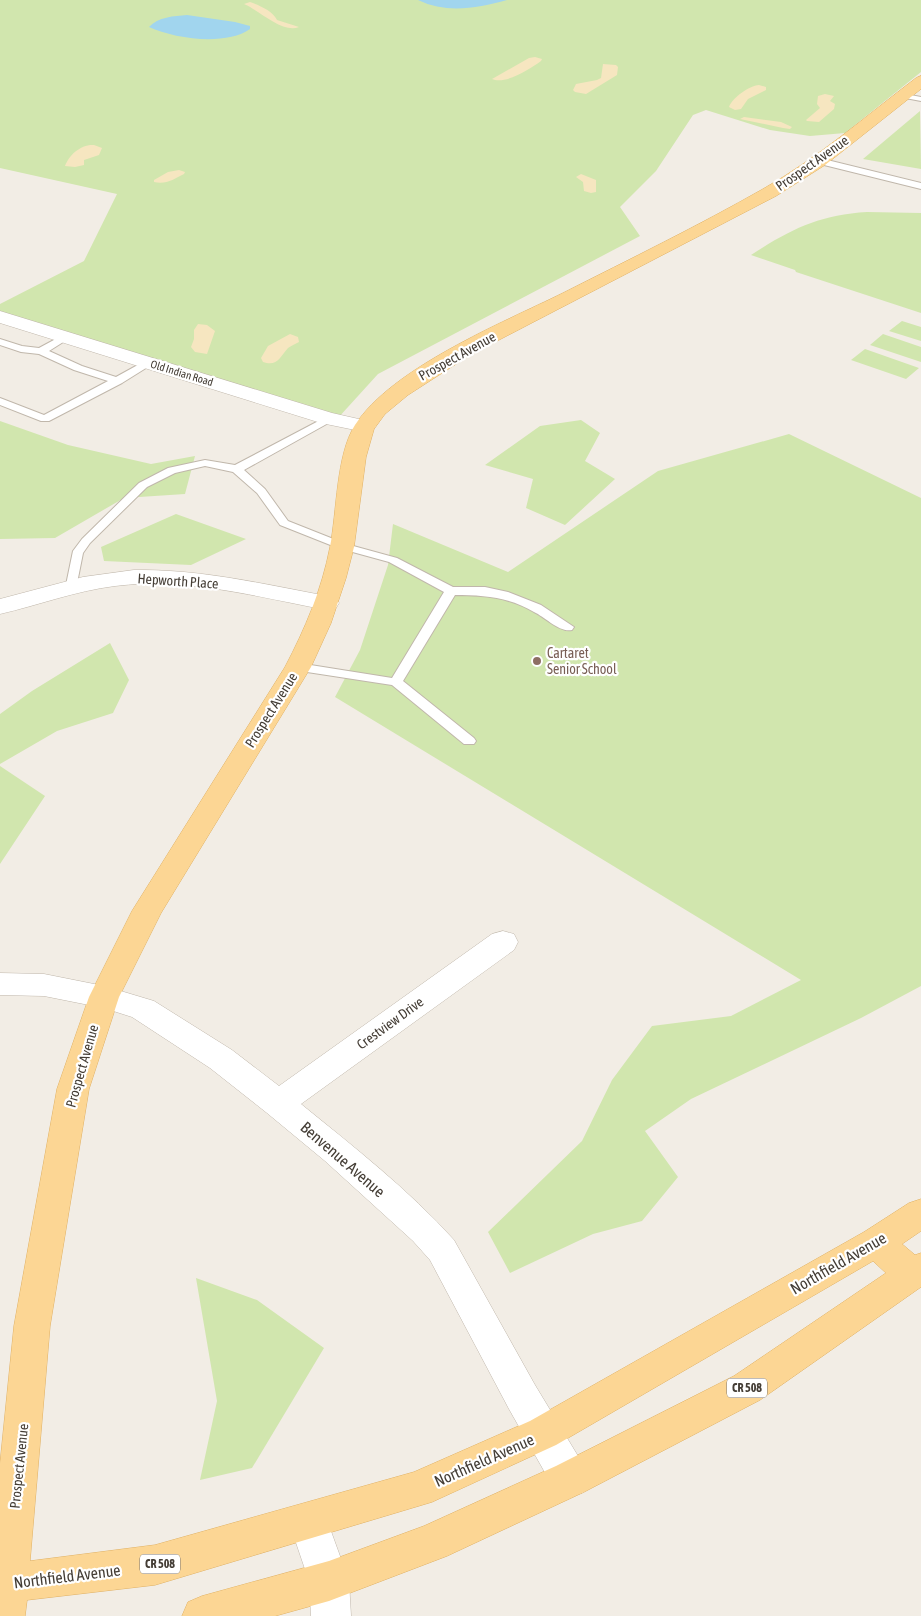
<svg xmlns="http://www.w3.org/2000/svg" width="921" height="1616" viewBox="0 0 921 1616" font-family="'Asap Condensed',sans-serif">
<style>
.green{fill:#d1e6ae}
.sand{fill:#f6e6c0}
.water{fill:#a1d5ee}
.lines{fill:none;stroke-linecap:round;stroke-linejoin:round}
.lane-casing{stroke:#c0b7ab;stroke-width:2}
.street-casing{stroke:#c0b7ab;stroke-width:1}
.primary-casing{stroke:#e0b164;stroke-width:1}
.lane{fill:#fff;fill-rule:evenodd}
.street{fill:#fff;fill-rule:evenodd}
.primary{fill:#fcd694;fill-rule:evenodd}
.education-dot{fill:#8d6e63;stroke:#fff;stroke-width:2}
.labels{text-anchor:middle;stroke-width:4.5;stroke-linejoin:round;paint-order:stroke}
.far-street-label{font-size:11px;fill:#443d35;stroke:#fff}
.shield{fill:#fff;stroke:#7c7772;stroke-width:1}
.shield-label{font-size:12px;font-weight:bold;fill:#443d35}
.street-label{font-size:14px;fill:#443d35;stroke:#fff}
.education-label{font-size:14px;fill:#785e54;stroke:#fff;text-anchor:start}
.near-street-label{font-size:16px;fill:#443d35;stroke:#fff}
</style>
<rect width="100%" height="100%" fill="#f2ede5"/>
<path class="green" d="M0 0H921V72L845 133 810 136 770 130 706 110 693 115 656 171 620 207 640 236 378 374 338 418 0 316V304L84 261 117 194 0 168Z
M920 111 921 169 863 159Z
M867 212 921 213V313L796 272 795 270 751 255C791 229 819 215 867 212Z
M902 321 921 327V341L889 331Z
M883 334 921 347V362L870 345Z
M865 349 919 368 906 379 851 360Z
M581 420 600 433 585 461 615 479 565 525 526 508 533 479 485 465 540 426Z
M0 421 68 445 151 464 195 456 185 494 124 498 55 538 0 539Z
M789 434 921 498V986L861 1018 691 1099 645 1131 678 1177 642 1221 593 1234 510 1273 488 1232 582 1141 612 1080 652 1026 731 1016 801 980 335 697 360 650 388 565 393 524 508 572 658 471Z
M176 514 246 539 191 565 104 561 101 547Z
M110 643 129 680 113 713 57 731 0 764V714L32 691Z
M0 766 45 796 0 864Z
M196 1278 257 1300 324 1348 252 1468 200 1480 217 1401Z"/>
<path class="sand" d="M250 2C259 5 273 11 277 20L299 27C283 34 259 10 244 4Z
M535 57 542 59 541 61C530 69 505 85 492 79L529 58Z
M603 64 616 65 618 67 617 75 586 94 575 92 573 90 576 84 597 80 601 78Z
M759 85 766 87V90L748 99 741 109 735 110 729 107C733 97 749 86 759 85Z
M825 94 834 96 830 101 835 104 834 109 819 122 807 121 806 120 820 108 817 104 818 96Z
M744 117 781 122 792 127 790 129 783 128 740 119Z
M94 145 102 148 99 155 84 160V165L75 167 65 166C69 155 81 144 94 145Z
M179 170 185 172 184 174C174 179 166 185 154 182V180L168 172Z
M581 174 596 180V192L591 193 584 191 583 182 576 177Z
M198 324 207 325 215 331 207 354 195 352 191 347 194 339V330Z
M290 334 298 337 299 342C295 344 291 346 288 348 280 357 277 367 263 362L261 358 268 346Z"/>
<path class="water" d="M418 0H507C477 8 447 14 418 0Z
M187 15 235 22 250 26V29C226 46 175 39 149 27 158 17 174 16 187 15Z"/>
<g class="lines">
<g class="lane-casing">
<path id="lane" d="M900 93 921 97V101L900 97Z
M819 158 921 183V189L816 163V159Z
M65 334 68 335V339L49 351 82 366 116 377 145 361 149 360 154 363 122 383 49 421H41L0 405V398L44 415 108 381 74 370 39 354 21 352 0 345V339L22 346 39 348Z
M328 416 333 419 332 421 244 470 265 489 288 521 346 544 397 558 453 587H485L508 592 541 605 574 627 572 630C560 633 545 617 534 612 509 597 483 595 455 595L403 681 474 738 476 741 474 744H464L392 685 294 670 292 667 294 664 298 663 392 678 444 592 389 562 338 548 280 525 257 493 233 472 205 466 175 473 147 487 90 543 83 553 76 588H68L66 585 73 551 82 539 139 483 168 468 205 460 235 465Z"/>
</g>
<g class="street-casing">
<path id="street" d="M0 311 332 413 372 422 376 426 372 430 365 432 321 423 0 323Z
M134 570C200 569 263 584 327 596L336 598 339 603 336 608 327 610C258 597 186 577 115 586 75 591 39 605 0 614V599L83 577Z
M503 931 514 934 518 942 514 950 301 1104C354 1147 409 1190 454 1240L535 1385 584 1466 589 1479 584 1492 570 1497 556 1492 509 1409 430 1260 413 1241 325 1161 267 1113 210 1068 132 1017 104 1008 44 996 0 995V973L44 974 104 986 154 1001 232 1050 279 1086 492 934Z
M309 1503 323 1509 349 1581 351 1616H311L309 1581 289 1522 295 1509Z"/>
</g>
<g class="primary-casing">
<path id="primary" d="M921 76V89L825 165 776 196 470 355 408 395 385 414 374 429 366 457 354 547 346 578 331 623 311 667 161 913 119 997 89 1089 50 1326 30 1561 155 1545 414 1472 530 1421 864 1232 909 1203 921 1199V1231L902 1244 915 1255 921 1253V1287L760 1400 584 1492 447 1556 329 1601 275 1616H182L188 1602 202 1596 329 1561 424 1526 556 1466 734 1376 886 1273 873 1261 556 1445 432 1502 155 1585 27 1600 25 1616H0V1464L14 1326 57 1089 89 997 132 911 285 667C305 629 322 589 330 547 337 512 336 455 355 425 392 368 502 323 563 293 630 259 698 226 763 189 818 158 866 116 916 78Z"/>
</g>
<use href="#lane" class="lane"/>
<use href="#street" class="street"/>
<use href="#primary" class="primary"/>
</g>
<circle class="education-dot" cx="537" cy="661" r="5"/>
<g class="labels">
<g class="far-street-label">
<text transform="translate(182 373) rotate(17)" y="4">Old Indian Road</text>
</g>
<g class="shield">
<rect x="727" y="1378.5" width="40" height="19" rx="4"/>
<rect x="140" y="1554.5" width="40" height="19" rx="4"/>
</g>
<g class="shield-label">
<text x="747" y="1392">CR 508</text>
<text x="160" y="1568">CR 508</text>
</g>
<g class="street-label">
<text transform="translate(812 163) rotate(-35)" y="5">Prospect Avenue</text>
<text transform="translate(457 356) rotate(-29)" y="5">Prospect Avenue</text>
<text transform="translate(178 581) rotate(4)" y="5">Hepworth Place</text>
<text transform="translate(271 710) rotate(-58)" y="5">Prospect Avenue</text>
<text transform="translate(390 1023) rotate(-36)" y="5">Crestview Drive</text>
<text transform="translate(82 1066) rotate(-74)" y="5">Prospect Avenue</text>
<text transform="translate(19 1466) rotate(-84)" y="5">Prospect Avenue</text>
</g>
<g class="education-label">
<text x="547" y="658">Cartaret<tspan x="547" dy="16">Senior School</tspan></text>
</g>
<g class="near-street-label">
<text transform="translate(343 1159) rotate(41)" y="6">Benvenue Avenue</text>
<text transform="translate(838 1263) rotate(-30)" y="6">Northfield Avenue</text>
<text transform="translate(484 1460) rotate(-24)" y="6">Northfield Avenue</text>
<text transform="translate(67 1576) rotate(-7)" y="6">Northfield Avenue</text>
</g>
</g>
</svg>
